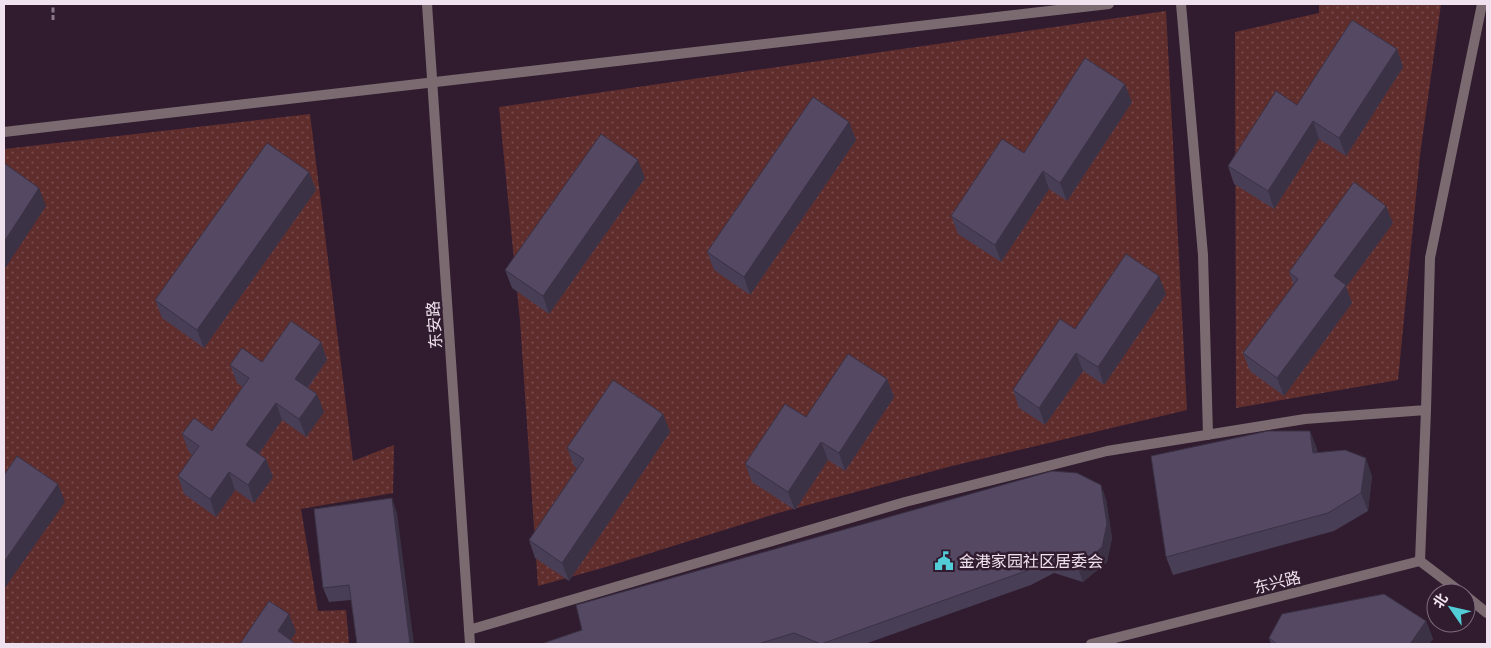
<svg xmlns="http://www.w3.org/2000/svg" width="1491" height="648" viewBox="0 0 1491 648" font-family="Cabin,'Noto Sans SC',sans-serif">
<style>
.garden{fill:url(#garden-dots)}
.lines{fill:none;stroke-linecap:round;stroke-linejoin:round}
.path{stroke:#897887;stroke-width:3;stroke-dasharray:5 2.5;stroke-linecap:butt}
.minor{stroke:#7b6b71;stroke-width:10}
.tertiary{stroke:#7b6b71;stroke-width:10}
.wall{fill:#483e55}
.shaded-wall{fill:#3b3245}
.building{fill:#544863;stroke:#3b3245}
.labels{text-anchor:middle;stroke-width:5;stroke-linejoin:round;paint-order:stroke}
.street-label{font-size:16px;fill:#efe1ed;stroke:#311c2f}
.poi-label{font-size:16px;fill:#efe1ed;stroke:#311c2f;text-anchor:start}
</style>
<defs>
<pattern id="garden-dots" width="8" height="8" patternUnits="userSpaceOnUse" patternTransform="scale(1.25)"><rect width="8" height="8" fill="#602d2d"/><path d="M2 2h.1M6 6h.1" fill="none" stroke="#774b4c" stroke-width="1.8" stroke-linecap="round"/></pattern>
</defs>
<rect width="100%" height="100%" fill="#311c2f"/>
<path class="garden" d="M1319 4H1441L1420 155 1398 380 1236 408 1235 32 1319 13Z
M1166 11 1187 410 952 466 778 513 606 567 538 586 520 321 499 107Z
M310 114 353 461 394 445 393 493 301 509 318 611 346 610 349 644H4V149Z"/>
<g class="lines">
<path class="path" d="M53 20V4"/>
<path class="minor" d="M1181 4 1203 255 1208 435
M4 132 1109 4
M1420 561 1426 410 1430 258 1482 4
M469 630 905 502 1107 451 1305 419 1426 410"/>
<path class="tertiary" d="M427 4 470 644
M1466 596 1487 613
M1091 644 1420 561 1462 593"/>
</g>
<path class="wall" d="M1397 49 1403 67 1346 156 1319 139 1274 209 1234 184 1228 166 1297 105Z
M1132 102 1067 201 1049 189 1001 262 958 234 951 216 1024 153Z
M849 122 856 140 750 295 714 270 707 252Z
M309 172 316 190 204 348 162 318 155 300Z
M645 178 549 314 512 288 505 270Z
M1393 223 1346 287 1352 303 1284 396 1250 371 1243 353 1294 285 1289 272Z
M1166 294 1104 385 1083 371 1045 425 1019 408 1013 390 1075 329Z
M321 342 327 360 308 388 324 412 306 437 282 420 259 454 266 459 273 477 254 503 235 490 216 517 184 494 178 476 192 455 189 452 182 434 212 431 243 387 237 383 230 365 262 362Z
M887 379 894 397 845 471 828 460 795 510 752 482 745 464 806 417Z
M663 414 670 432 569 581 535 558 529 540 577 468 574 466 567 448Z
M1310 431 1317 449V453L1372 476 1368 511 1334 531 1173 575 1166 557Z
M1106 499 1112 538 1107 562 1083 582 1054 573 1031 585 865 644H541Z
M397 513 351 600 329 602 323 588Z
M1426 621 1433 639 1429 644H1271L1269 638Z"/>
<path class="shaded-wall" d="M1397 49 1403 67 1346 156 1339 138Z
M1125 84 1132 102 1067 201 1060 183Z
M1313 121 1319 139 1274 209 1268 191Z
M849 122 856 140 750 295 744 277Z
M638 160 645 178 549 314 543 296Z
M1043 171 1049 189 1001 262 995 245Z
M309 172 316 190 204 348 197 330Z
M39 188 46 206 4 270V242Z
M1386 206 1393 223 1346 287 1352 303 1284 396 1277 378 1334 276Z
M1159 276 1166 294 1104 385 1098 367Z
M321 342 327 360 301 396 295 379Z
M1076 353 1083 371 1045 425 1039 408Z
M887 379 894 397 845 471 839 453Z
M317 394 324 412 306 437 299 419Z
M276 403 282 420 252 463 246 445Z
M663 414 670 432 569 581 562 563Z
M1310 431 1317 449 1320 471 1313 453Z
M821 442 828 460 795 510 788 492Z
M1366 458 1372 476 1368 511 1361 493Z
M266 459 273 477 254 503 248 485Z
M229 472 235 490 216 517 210 499Z
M58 484 65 502 4 589V562Z
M1101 485 1106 499 1112 538 1107 562 1083 582 1078 568Z
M392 498 397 513 414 644H410Z
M289 614 296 632 288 644 278 631Z
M1426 621 1433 639 1429 644H1410Z"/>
<path class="building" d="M1352 20 1397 49 1339 138 1313 121 1268 191 1228 166 1276 91 1297 105Z
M1085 58 1125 84 1060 183 1043 171 995 245 951 216 1002 139 1024 153Z
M813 97 849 122 744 277 707 252Z
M601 134 638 160 543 296 505 270Z
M267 143 309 172 197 330 155 300Z
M4 163 39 188 4 242Z
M1354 182 1386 206 1334 276 1346 285 1277 378 1243 353 1298 279 1289 272Z
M1126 254 1159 276 1098 367 1076 353 1039 408 1013 390 1060 319 1075 329Z
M291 321 321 342 295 379 317 394 299 419 276 403 246 445 266 459 248 485 229 472 210 499 178 476 199 446 182 434 194 418 212 431 249 378 230 365 242 348 262 362Z
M848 354 887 379 839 453 821 442 788 492 745 464 785 404 806 417Z
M613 380 663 414 562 563 529 540 584 459 567 448Z
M1268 431H1310L1313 453 1345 450 1366 458 1361 493 1328 513 1166 557 1151 456Z
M17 456 58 484 4 562V475Z
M1052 471 1077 473 1101 485 1107 524 1102 547 1078 568 1049 559 1026 571 821 644 794 633 758 644H541L582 630 576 605Z
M392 498 410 644H357L349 585 323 588 314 509Z
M1384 594 1426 621 1410 644H1277L1269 638 1282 614Z
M269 601 289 614 278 631 296 644H240Z"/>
<defs>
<g id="civic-bare" transform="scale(1.5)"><path d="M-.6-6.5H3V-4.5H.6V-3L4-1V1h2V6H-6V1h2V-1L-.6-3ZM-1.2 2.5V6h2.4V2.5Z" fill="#52ccd6" stroke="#311c2f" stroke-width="2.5" paint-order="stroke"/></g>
</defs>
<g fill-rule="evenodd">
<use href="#civic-bare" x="944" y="561"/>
</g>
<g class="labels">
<g class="street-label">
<text transform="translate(434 325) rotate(-94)" y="6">东安路</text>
<text transform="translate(1277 582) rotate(-14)" y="6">东兴路</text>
</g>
<g class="poi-label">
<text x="959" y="567">金港家园社区居委会</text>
</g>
</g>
<rect width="1491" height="648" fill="none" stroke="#efe1ed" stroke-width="10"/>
<g transform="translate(1451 608) rotate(304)"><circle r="24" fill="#311c2f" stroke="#7d6b7b"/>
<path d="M0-4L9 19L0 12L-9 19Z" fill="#52ccd6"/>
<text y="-8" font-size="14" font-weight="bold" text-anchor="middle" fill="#efe1ed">北</text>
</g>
</svg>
